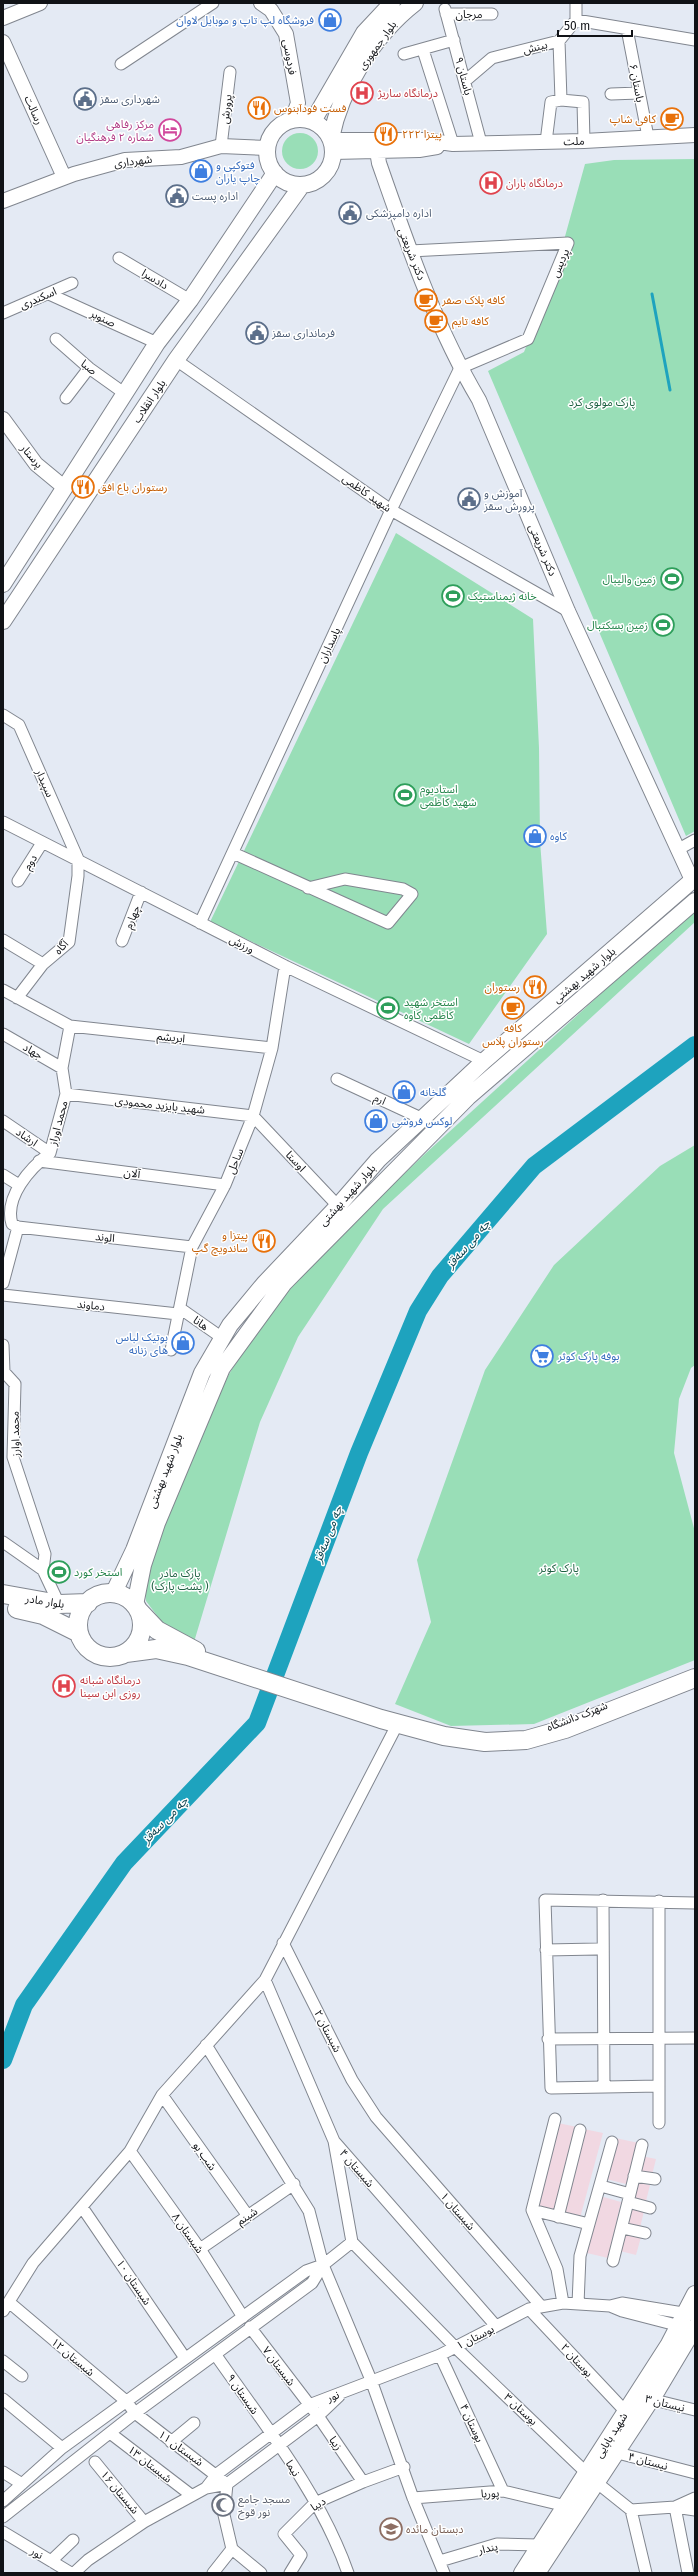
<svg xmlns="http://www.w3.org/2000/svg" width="698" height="2576" viewBox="0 0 698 2576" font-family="'Fira Sans','Noto Sans Arabic',sans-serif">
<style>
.commercial{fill:#f1d8e2}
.green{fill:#99deb7}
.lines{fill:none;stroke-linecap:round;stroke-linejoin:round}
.stream{stroke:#1ea3be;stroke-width:3}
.river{stroke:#1ea3be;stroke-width:18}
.minor-casing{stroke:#81868f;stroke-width:13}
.tertiary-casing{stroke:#81868f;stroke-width:16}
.secondary-casing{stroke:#81868f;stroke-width:18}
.primary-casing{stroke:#81868f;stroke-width:20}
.minor{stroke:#fff;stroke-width:11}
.tertiary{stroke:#fff;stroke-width:14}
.secondary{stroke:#fff;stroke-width:16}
.primary{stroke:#fff;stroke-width:18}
.labels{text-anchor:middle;stroke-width:3;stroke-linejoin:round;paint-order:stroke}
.street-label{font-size:11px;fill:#101216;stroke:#fff}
.shop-label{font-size:11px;fill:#366cbe;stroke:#fff;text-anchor:start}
.health-label{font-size:11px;fill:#be3a42;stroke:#fff;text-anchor:start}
.service-label{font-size:11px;fill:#4e5e75;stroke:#fff;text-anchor:start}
.food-label{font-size:11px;fill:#c56008;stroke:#fff;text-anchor:start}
.hotel-label{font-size:11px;fill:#b23c85;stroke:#fff;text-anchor:end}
.park-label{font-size:11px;fill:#1d6041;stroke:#fff}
.leisure-label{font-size:11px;fill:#27864d;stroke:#fff;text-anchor:start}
.worship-label{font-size:11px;fill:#5b616d;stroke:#fff;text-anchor:start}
.education-label{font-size:11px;fill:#785e54;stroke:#fff;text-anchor:start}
.water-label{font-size:12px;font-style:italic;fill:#073f4a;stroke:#fff}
</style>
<rect width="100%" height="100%" fill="#e4eaf4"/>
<path class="commercial" d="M558 2123 577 2127 554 2213 535 2207Z
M584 2129 603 2133 580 2218 562 2215Z
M615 2138 639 2143 630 2185 606 2179Z
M641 2156 656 2159 652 2175 636 2171Z
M636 2182 650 2185 646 2201 631 2199Z
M600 2196 621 2202 608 2258 587 2253Z
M631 2207 644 2211 640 2228 625 2225Z
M624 2232 641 2237 636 2255 620 2251Z"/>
<path class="green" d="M282 151a18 18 0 1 1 36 0a18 18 0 1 1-36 0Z
M695 159V831L686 836 488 371 524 352 553 280 585 164 614 160Z
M396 533 533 619 539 748 540 841 547 934 469 1044 210 922Z
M695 908V922L383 1209 298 1337 260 1422 194 1642 167 1629 146 1601 144 1585 165 1518 187 1467 228 1376 258 1325 312 1262 426 1153Z
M695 1145V1365L691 1368 679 1399 674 1453 695 1532V1660L534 1724 451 1726 395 1704 431 1622 417 1560 485 1370 554 1265 660 1166Z"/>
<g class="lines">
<path class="stream" d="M652 294 670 390"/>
<path class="river" d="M3 2060 24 2005 124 1863 257 1723 359 1453 418 1311 440 1276 534 1166 695 1045"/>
<g class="minor-casing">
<path id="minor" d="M445 9 481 143
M446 14H492
M576 20V3
M627 29 648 137
M559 41 561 100
M423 50 453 144
M404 54 454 40
M121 64 213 3
M465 81 492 58 559 41 576 20 695 40
M611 94 639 93
M546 142 551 102 561 100 583 102 584 141
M221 146 230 72
M119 258 190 300
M49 294 157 343
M3 313 72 283
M56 339 89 368 124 393
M176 360 391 510 568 611
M66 398 89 368
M3 715 19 725 78 859V876L69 942 43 964 17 998
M3 822 285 966 484 1061
M677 850 695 840
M233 853 388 923 412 894 403 889 345 879 308 888
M18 881 42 843
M200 923 391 510 460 368 528 339 568 243 410 251
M3 940 43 964
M122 941 141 892
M3 990 70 1026 272 1048
M3 1034 62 1068
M337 1079 423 1119
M66 1094 253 1116 338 1206
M3 1121 50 1153
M50 1153 66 1094 62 1068 70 1026
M39 1161 225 1185
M3 1175 19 1185
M18 1227 192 1247
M3 1283 18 1227 12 1224C4 1197 30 1168 50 1153
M3 1295 178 1314
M181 1309 221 1337
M3 1345 4 1372 15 1384 13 1457 45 1554 43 1570
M171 1350 192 1247 225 1185 253 1116 272 1048 285 966
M3 1542 43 1570 59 1604
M603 1900 604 2087
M659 1901V2123
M283 1943 352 2080 376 2117 541 2306
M546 1950 597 1949
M265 1980 334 2141 496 2326
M548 2039 695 2038
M206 2045 309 2211 323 2265 371 2380 413 2498 444 2573
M659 2086 551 2088 545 1900 695 1903
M162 2095 248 2216
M555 2119 532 2210 557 2269 563 2303
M334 2141 352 2242 455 2347 596 2482 631 2510 675 2507 695 2510
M130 2151 200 2249 243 2317
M634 2176 655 2179
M601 2186 630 2194 613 2261
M630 2194 642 2145
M628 2202 650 2208
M82 2207 185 2358
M532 2210 589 2224
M558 2217 580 2130
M622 2228 645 2233
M200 2249 294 2184
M10 2303 126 2401 135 2413 227 2484 224 2515 232 2549 213 2573
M578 2304 580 2256 612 2142
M610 2306 622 2311 684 2327
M529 2309 625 2411
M3 2311 33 2263 130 2151 162 2095 265 1980 398 1723
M250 2327 318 2416 363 2482
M215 2354C263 2423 320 2493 348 2573
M440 2355 503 2491
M3 2361 22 2376
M646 2398 695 2410
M3 2399 62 2448
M110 2433 191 2495
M171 2442 194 2423
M610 2451 695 2473
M95 2462 144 2522
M3 2472 22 2484
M206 2488 217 2474 309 2405 440 2355 529 2309 563 2303 610 2306 622 2303 695 2315
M413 2498 503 2491 566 2506
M3 2501 62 2448 306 2271 323 2265 352 2242
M631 2510 646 2573
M3 2517 135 2413 312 2283 323 2265
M3 2532 71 2573
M232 2549 261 2573
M51 2561 73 2540
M440 2561 497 2544 538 2545
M74 2573 88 2560 144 2522 206 2488 227 2484 318 2416 339 2396
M290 2573 301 2555 284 2534 315 2503 363 2482 404 2467
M688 2573 675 2507 695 2498"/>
</g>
<g class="tertiary-casing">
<path id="tertiary" d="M261 3 271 10 286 34 298 103 292 119
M3 18 40 3
M3 42 64 177
M331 140H425L453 144 584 141 695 135
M377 151 379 163C407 243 435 326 479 400L568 611 692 880
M333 152 419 150 437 147
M3 201 74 174 125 160 181 157 221 146 267 148
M3 419 36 464 65 488"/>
</g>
<g class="secondary-casing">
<path id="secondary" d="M267 152a33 33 0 1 1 66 0a33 33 0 1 1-66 0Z
M313 121 364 33 392 3
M331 138C341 88 374 35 415 3
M3 584 157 343 190 300 275 173
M3 621 176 360 302 185
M110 1593 115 1590 134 1550 202 1373 230 1325 264 1284 338 1206 378 1160 484 1061 695 878
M135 1605 143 1565 157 1523 222 1368 284 1283 468 1097 695 901
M522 2573 669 2344 695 2294
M537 2573 658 2389 695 2327"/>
</g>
<g class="primary-casing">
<path id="primary" d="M78 1625a32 32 0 1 1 64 0a32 32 0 1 1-64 0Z
M3 1594 59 1604 88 1603
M17 1609 43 1615 79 1633
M139 1611 157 1630 196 1651
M126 1653 156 1649 188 1656 381 1719 444 1736 485 1742 526 1740 565 1729 695 1678"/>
</g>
<use href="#minor" class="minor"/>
<use href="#tertiary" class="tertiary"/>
<use href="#secondary" class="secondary"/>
<use href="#primary" class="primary"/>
</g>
<defs>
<g id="shop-ring" transform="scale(1.15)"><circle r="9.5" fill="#fff" stroke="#3f7fe0" stroke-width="1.5"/><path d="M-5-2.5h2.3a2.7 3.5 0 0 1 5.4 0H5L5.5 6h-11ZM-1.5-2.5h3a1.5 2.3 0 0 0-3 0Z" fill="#3f7fe0"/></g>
<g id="hospital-ring" transform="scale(1.15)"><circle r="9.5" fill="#fff" stroke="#e0444e" stroke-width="1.5"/><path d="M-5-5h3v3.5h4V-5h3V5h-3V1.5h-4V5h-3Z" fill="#e0444e"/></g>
<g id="civic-ring" transform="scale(1.15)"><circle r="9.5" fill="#fff" stroke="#5c6f8a" stroke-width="1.5"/><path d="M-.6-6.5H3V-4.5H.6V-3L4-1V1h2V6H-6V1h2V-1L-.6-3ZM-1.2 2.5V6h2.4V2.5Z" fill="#5c6f8a"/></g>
<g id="restaurant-ring" transform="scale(1.15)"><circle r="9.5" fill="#fff" stroke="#e8710a" stroke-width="1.5"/><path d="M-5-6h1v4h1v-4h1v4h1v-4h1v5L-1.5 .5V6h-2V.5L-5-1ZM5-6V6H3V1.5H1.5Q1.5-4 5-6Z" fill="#e8710a"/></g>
<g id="cafe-ring" transform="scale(1.15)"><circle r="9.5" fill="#fff" stroke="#e8710a" stroke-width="1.5"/><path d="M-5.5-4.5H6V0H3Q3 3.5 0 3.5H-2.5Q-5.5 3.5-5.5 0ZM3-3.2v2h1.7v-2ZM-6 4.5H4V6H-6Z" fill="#e8710a"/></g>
<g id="hotel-ring" transform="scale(1.15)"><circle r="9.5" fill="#fff" stroke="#d1479c" stroke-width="1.5"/><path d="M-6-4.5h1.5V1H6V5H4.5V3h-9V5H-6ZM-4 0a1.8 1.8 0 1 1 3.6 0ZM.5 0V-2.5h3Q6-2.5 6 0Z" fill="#d1479c"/></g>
<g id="stadium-ring" transform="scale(1.15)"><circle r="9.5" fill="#fff" stroke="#2e9e5b" stroke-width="1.5"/><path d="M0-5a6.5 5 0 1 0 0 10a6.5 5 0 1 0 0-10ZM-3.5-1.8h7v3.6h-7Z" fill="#2e9e5b"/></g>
<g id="supermarket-ring" transform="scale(1.15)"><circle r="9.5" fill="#fff" stroke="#3f7fe0" stroke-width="1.5"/><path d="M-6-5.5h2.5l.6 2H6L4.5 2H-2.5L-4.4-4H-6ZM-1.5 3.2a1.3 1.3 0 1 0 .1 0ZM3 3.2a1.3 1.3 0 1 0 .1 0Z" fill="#3f7fe0"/></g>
<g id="mosque-ring" transform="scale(1.15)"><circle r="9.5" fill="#fff" stroke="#6b7280" stroke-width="1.5"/><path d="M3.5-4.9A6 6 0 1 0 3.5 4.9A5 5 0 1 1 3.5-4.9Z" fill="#6b7280"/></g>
<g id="school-ring" transform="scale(1.15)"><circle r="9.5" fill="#fff" stroke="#8d6e63" stroke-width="1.5"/><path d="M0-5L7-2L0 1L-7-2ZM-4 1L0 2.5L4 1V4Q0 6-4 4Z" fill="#8d6e63"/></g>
</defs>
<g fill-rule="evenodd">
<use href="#shop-ring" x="330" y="20"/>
<use href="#hospital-ring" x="362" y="93"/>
<use href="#civic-ring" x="85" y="99"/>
<use href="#restaurant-ring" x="259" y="108"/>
<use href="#cafe-ring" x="672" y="119"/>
<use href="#hotel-ring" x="170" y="130"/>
<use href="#restaurant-ring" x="386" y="134"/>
<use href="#shop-ring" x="201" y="171"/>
<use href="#hospital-ring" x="491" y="183"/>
<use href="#civic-ring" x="177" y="196"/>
<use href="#civic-ring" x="350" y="213"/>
<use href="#cafe-ring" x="426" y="300"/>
<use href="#cafe-ring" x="436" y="321"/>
<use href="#civic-ring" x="257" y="333"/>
<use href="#restaurant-ring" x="83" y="487"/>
<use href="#civic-ring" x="469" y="499"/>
<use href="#stadium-ring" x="672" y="579"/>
<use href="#stadium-ring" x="453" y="596"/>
<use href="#stadium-ring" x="663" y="625"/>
<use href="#stadium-ring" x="405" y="795"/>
<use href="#shop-ring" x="535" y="836"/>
<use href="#restaurant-ring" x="535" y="987"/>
<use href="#stadium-ring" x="388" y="1008"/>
<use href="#cafe-ring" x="513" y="1008"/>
<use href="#shop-ring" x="404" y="1092"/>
<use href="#shop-ring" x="376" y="1121"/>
<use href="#restaurant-ring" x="264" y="1241"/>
<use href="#shop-ring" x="183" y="1343"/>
<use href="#supermarket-ring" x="542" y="1356"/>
<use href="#stadium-ring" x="59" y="1572"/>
<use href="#hospital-ring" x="64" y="1686"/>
<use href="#mosque-ring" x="223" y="2505"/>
<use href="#school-ring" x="391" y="2529"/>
</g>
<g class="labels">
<g class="street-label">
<text x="469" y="18">مرجان</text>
<text transform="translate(377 45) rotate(-54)" y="4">بلوار جمهوری</text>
<text transform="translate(535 47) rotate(-14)" y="4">بینش</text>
<text transform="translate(290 57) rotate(80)" y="4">فردوسی</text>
<text transform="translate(464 76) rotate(75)" y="4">باستان ۹</text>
<text transform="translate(637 83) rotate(79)" y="4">باستان ۶</text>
<text transform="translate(226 109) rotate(-83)" y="4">پرورش</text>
<text transform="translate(34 110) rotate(66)" y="4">رسالت</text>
<text transform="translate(574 141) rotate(-2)" y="4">ملت</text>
<text transform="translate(133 161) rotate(-7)" y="4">شهرداری</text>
<text transform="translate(412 254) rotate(68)" y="4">دکتر شریعتی</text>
<text transform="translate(560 263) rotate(-67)" y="4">پردیس</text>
<text transform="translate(155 279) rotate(31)" y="4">دادسرا</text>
<text transform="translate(38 298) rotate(-23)" y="4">اسکندری</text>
<text transform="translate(103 318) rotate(25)" y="4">صنوبر</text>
<text transform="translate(89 367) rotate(38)" y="4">صبا</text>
<text transform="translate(149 401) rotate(-56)" y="4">بلوار انقلاب</text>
<text transform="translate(32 456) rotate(49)" y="4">پرستار</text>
<text transform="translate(367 493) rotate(35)" y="4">شهید کاظمی</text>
<text transform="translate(543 550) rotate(67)" y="4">دکتر شریعتی</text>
<text transform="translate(329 645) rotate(-65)" y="4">پاسداران</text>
<text transform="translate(45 783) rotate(66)" y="4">سپیدار</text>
<text transform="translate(30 862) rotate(-58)" y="4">دوم</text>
<text transform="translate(132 917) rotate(-68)" y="4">چهارم</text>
<text transform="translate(242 944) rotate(27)" y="4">ورزش</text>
<text transform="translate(61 947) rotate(-47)" y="4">آگاه</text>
<text transform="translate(584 975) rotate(-41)" y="4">بلوار شهید بهشتی</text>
<text transform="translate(171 1037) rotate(6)" y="4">ابریشم</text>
<text transform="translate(33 1051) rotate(30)" y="4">جهاد</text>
<text transform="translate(380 1099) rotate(25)" y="4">ارم</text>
<text transform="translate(160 1105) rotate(6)" y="4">شهید بایزید محمودی</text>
<text transform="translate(58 1123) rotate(-75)" y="4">محمد اوراز</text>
<text transform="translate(27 1137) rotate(34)" y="4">ارشاد</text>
<text transform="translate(235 1161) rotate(-68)" y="4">ساحل</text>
<text transform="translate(296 1161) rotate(47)" y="4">اوستا</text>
<text transform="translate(132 1173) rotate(7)" y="4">آلان</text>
<text transform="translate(347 1195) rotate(-48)" y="4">بلوار شهید بهشتی</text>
<text transform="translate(105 1237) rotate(6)" y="4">الوند</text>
<text transform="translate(91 1305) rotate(6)" y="4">دماوند</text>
<text transform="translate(201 1323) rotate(36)" y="4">هانا</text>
<text transform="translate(15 1434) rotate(-91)" y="4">محمد اوارز</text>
<text transform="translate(165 1471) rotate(-69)" y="4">بلوار شهید بهشتی</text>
<text transform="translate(45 1601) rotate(9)" y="4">بلوار مادر</text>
<text transform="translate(577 1716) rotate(-21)" y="4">شهرک دانشگاه</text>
<text transform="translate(328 2031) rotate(63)" y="4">شبستان ۲</text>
<text transform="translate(205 2156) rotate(55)" y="4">شب بو</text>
<text transform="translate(357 2168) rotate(49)" y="4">شبستان ۴</text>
<text transform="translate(458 2211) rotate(49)" y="4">شبستان ۱</text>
<text transform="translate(247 2216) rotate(-34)" y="4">شبنم</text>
<text transform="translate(188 2233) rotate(55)" y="4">شبستان ۸</text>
<text transform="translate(134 2282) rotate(56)" y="4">شبستان ۱۰</text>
<text transform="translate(475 2337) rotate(-27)" y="4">بوستان ۱</text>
<text transform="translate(73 2357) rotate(40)" y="4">شبستان ۱۲</text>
<text transform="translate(577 2360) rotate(47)" y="4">بوستان ۲</text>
<text transform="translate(279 2366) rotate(53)" y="4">شبستان ۷</text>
<text transform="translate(243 2394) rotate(55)" y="4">شبستان ۹</text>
<text transform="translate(333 2396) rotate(-21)" y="4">نور</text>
<text transform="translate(665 2403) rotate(14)" y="4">نیستان ۳</text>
<text transform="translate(521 2409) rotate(43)" y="4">بوستان ۳</text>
<text transform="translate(472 2423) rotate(65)" y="4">بوستان ۴</text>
<text transform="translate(611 2435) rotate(-58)" y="4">شهید بابایی</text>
<text transform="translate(336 2443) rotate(55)" y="4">زیبا</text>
<text transform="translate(181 2448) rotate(36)" y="4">شبستان ۱۱</text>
<text transform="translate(648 2461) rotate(15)" y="4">نیستان ۴</text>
<text transform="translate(150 2464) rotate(38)" y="4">شبستان ۱۳</text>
<text transform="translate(293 2468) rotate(58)" y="4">نیما</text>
<text transform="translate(120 2492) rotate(50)" y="4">شبستان ۱۶</text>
<text transform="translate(490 2493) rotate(-3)" y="4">پوریا</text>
<text transform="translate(318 2504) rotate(-33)" y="4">دیبا</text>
<text transform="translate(488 2548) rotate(-13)" y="4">پندار</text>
<text transform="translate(37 2553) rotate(31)" y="4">نور</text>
</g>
<g class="shop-label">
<text x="314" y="24" text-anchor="end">فروشگاه لپ تاپ و موبایل لاوان</text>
<text x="216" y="169">فتوکپی و<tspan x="216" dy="13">چاپ یاران</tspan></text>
<text x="550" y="840">کاوه</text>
<text x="420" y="1096">گلخانه</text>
<text x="392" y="1125">لوکس فروشی</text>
<text x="168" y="1341" text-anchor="end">بوتیک لباس<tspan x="168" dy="13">های زنانه</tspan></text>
<text x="558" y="1360">بوفه پارک کوثر</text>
</g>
<g class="health-label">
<text x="378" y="97">درمانگاه ساریژ</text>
<text x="506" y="187">درمانگاه باران</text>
<text x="80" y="1684">درمانگاه شبانه<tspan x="80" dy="13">روزی ابن سینا</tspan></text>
</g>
<g class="service-label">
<text x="100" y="103">شهرداری سقز</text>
<text x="192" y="200">اداره پست</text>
<text x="366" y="217">اداره دامپزشکی</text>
<text x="272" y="337">فرمانداری سقز</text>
<text x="484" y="497">آموزش و<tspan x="484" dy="13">پرورش سقز</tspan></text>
</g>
<g class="food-label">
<text x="274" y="112">فست فودآبنوس</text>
<text x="656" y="123" text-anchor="end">کافی شاپ</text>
<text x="402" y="138">پیتزا ۲۲۲</text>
<text x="442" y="304">کافه پلاک صفر</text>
<text x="452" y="325">کافه تایم</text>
<text x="98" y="491">رستوران باغ افق</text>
<text x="520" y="991" text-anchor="end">رستوران</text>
<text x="513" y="1032" text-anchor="middle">کافه<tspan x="513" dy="13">رستوران پلاس</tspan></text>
<text x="248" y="1239" text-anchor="end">پیتزا و<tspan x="248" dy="13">ساندویچ گپ</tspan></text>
</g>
<g class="hotel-label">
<text x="154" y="128">مرکز رفاهی<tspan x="154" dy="13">شماره ۲ فرهنگیان</tspan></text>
</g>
<g class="park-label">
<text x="602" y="406">پارک مولوی کرد</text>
<text x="559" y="1572">پارک کوثر</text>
<text x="180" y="1577">پارک مادر<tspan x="180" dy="13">(پشت پارک )</tspan></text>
</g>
<g class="leisure-label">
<text x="656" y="583" text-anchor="end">زمین والیبال</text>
<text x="468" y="600">خانه ژیمناستیک</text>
<text x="648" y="629" text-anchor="end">زمین بسکتبال</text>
<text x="420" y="793">استادیوم<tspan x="420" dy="13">شهید کاظمی</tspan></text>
<text x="404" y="1006">استخر شهید<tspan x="404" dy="13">کاظمی کاوه</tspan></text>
<text x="74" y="1576">استخر کورد</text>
</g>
<g class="worship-label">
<text x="238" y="2503">مسجد جامع<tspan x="238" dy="13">نور قوخ</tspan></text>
</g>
<g class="education-label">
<text x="406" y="2533">دبستان مائده</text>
</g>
<g class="water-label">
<text transform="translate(468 1244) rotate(-49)" y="4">چە می سەقز</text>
<text transform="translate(328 1534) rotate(-69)" y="4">چە می سەقز</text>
<text transform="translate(165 1820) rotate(-46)" y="4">چە می سەقز</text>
</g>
</g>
<rect width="698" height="2576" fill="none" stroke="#101216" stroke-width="8"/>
<path d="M558 30v6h74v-6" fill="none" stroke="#101216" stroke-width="2"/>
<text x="564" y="30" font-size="12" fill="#101216" stroke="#ffffff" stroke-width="3" paint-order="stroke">50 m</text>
</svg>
